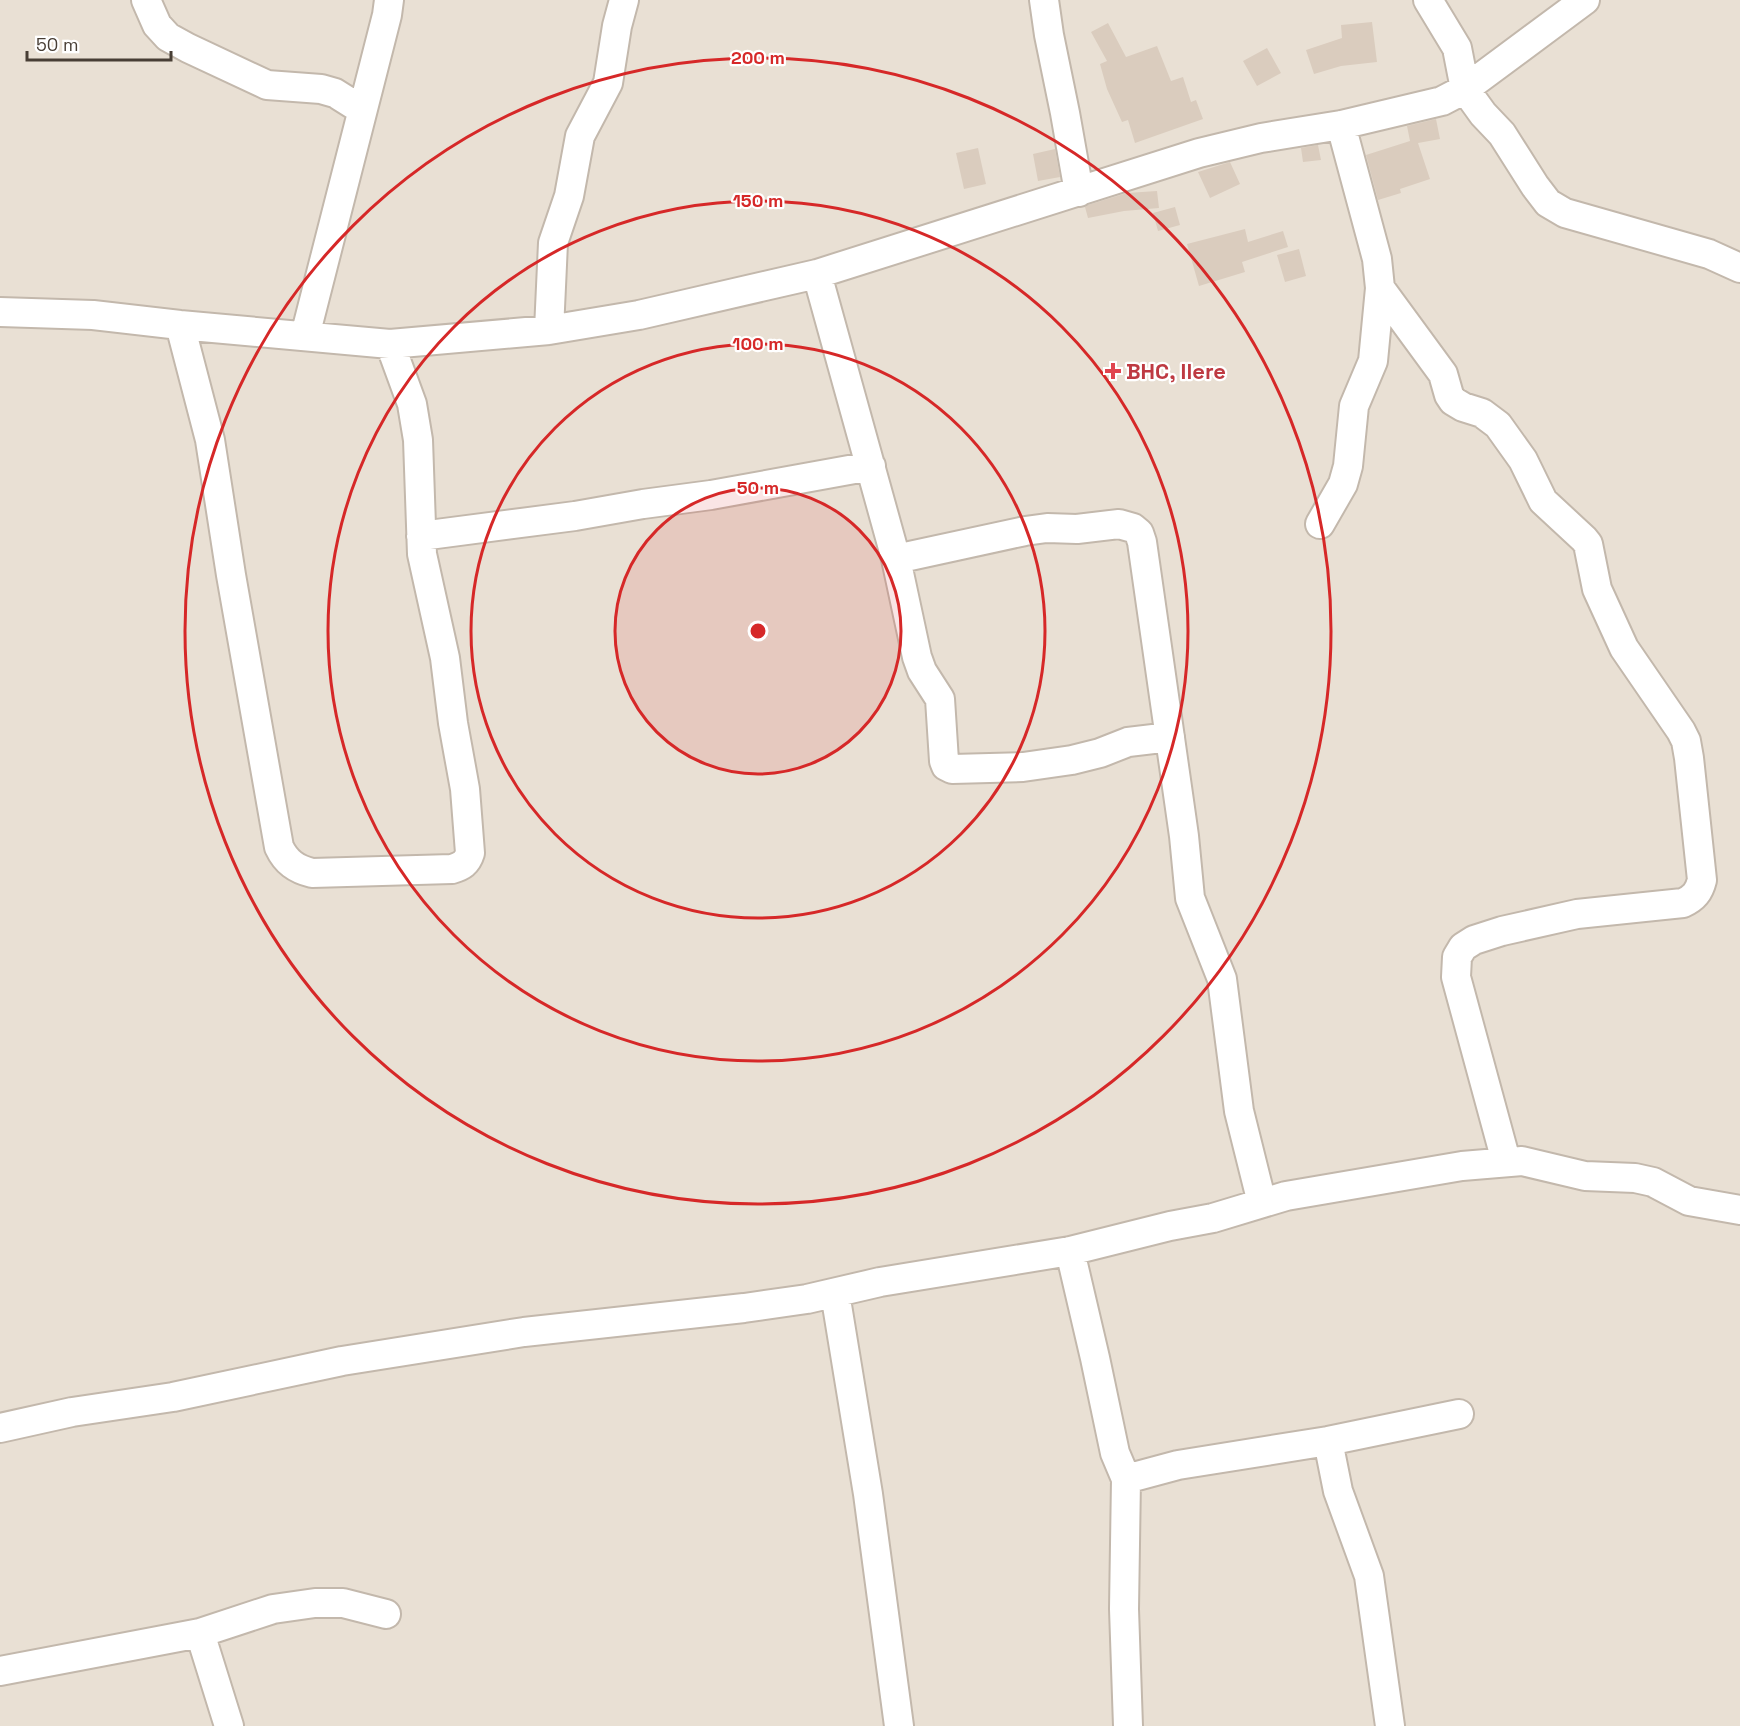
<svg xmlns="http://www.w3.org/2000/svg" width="1740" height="1726" viewBox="0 0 1740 1726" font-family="'Space Grotesk',sans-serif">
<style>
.residential{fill:#e9e0d4}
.building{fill:#daccbe}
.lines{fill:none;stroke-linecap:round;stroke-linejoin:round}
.minor-casing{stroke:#c3b8ac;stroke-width:32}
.minor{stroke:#fff;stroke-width:28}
.ring{fill:none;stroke:#d62828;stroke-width:3}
.health-dot{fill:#e0444e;stroke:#fff;stroke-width:2}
.labels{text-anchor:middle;stroke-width:4.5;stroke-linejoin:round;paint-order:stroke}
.health-label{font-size:22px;font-weight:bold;fill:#be3a42;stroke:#fff;text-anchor:start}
.centre{fill:#d62828;stroke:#fff;stroke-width:3}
.ring-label{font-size:18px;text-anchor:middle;font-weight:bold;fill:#d62828;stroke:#fff;stroke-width:4.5;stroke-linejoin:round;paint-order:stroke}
</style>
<rect width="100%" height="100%" fill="#f4efe7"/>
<path class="residential" d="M0 0H1740V1726H0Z"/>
<path class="building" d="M1372 22 1377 62 1341 66 1314 74 1306 50 1342 38 1341 25Z
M1108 23 1126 57 1157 46 1171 81 1183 77 1191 102 1196 100 1203 119 1135 143 1128 120 1122 122 1107 89 1100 64 1107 61 1091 32Z
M1267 48 1281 73 1257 86 1243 61Z
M1436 119 1440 139 1418 143 1430 179 1400 189 1401 193 1378 200 1366 155 1410 141 1407 126Z
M1318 145 1321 160 1303 162 1301 148Z
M978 148 986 184 964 189 956 153Z
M1055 149 1060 177 1038 181 1033 154Z
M1230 162 1240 184 1210 198 1198 172Z
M1157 191 1159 208 1124 211 1088 218 1085 207 1088 205 1127 193Z
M1175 207 1180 225 1158 231 1153 213Z
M1245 229 1248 242 1283 231 1288 247 1242 262 1245 272 1199 286 1187 244Z
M1299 249 1306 276 1285 282 1277 255Z"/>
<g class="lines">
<g class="minor-casing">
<path id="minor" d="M146 0 157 25 168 37 188 48 267 85 321 89 335 93 362 110
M1044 0 1049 35 1065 113 1079 192
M1428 0 1457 48 1465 89 1483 114 1502 134 1535 186 1548 203 1565 213 1709 254 1740 268
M817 274 896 559 1025 531 1047 528 1077 529 1119 524 1133 528 1139 533 1142 542 1184 836 1190 898 1222 979 1239 1111 1262 1203
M1380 288 1443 374 1449 395 1453 401 1463 407 1482 413 1498 425 1523 460 1543 501 1584 539 1588 544 1597 589 1624 648 1681 731 1686 741 1689 758 1702 880C1699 892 1694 898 1683 903L1577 914 1502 931 1474 940 1463 947 1457 957 1456 977 1506 1161
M0 312 93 315 180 325 390 344 549 330 639 315 817 274 1199 153 1261 138 1341 125 1442 101 1465 89 1585 0
M180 325 210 440 231 575 279 847C286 862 296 869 312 873L452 869C462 866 467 863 470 853L465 789 453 723 445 658 422 554 418 440 412 404 390 344
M549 330 553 243 569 196 580 136 608 83 617 26 624 0
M305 336 387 15 389 0
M1320 524 1343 484 1348 466 1354 406 1373 361 1380 288 1377 259 1341 125
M421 536 575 516 643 504 711 495 871 466
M896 559 917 657 922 671 940 699 944 761 946 766 952 769 1023 767 1072 760 1100 753 1128 742 1170 737
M1070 1251 1095 1358 1115 1453 1126 1479 1124 1609 1128 1726
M835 1293 868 1494 899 1726
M0 1428 72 1412 173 1397 342 1361 524 1332 744 1308 807 1299 880 1282 1070 1251 1170 1226 1213 1218 1286 1196 1462 1166 1522 1161 1585 1176 1635 1178 1653 1182 1689 1201 1740 1210
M1328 1441 1338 1491 1369 1576 1390 1726
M1126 1479 1178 1465 1328 1441 1459 1414
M200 1633 229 1726
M0 1671 200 1633 273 1609 315 1603H343L386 1614"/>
</g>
<use href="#minor" class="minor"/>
</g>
<circle cx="758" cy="631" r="143" fill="#d62828" fill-opacity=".12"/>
<g class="ring">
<circle cx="758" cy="631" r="143"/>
<circle cx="758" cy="631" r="287"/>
<circle cx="758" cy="631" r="430"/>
<circle cx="758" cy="631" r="573"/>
</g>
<path class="health-dot" d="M1110 362h6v6h6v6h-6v6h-6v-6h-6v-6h6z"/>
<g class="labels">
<g class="health-label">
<text x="1126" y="379">BHC, Ilere</text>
</g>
</g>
<circle cx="758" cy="631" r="9" class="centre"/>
<g class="ring-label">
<text x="758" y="64">200 m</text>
<text x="758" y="207">150 m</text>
<text x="758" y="350">100 m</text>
<text x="758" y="494">50 m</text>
</g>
<path d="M27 51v9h144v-9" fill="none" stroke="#483e35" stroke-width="3"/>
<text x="36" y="51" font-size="18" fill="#483e35" stroke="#ffffff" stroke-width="4.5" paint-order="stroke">50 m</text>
</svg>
